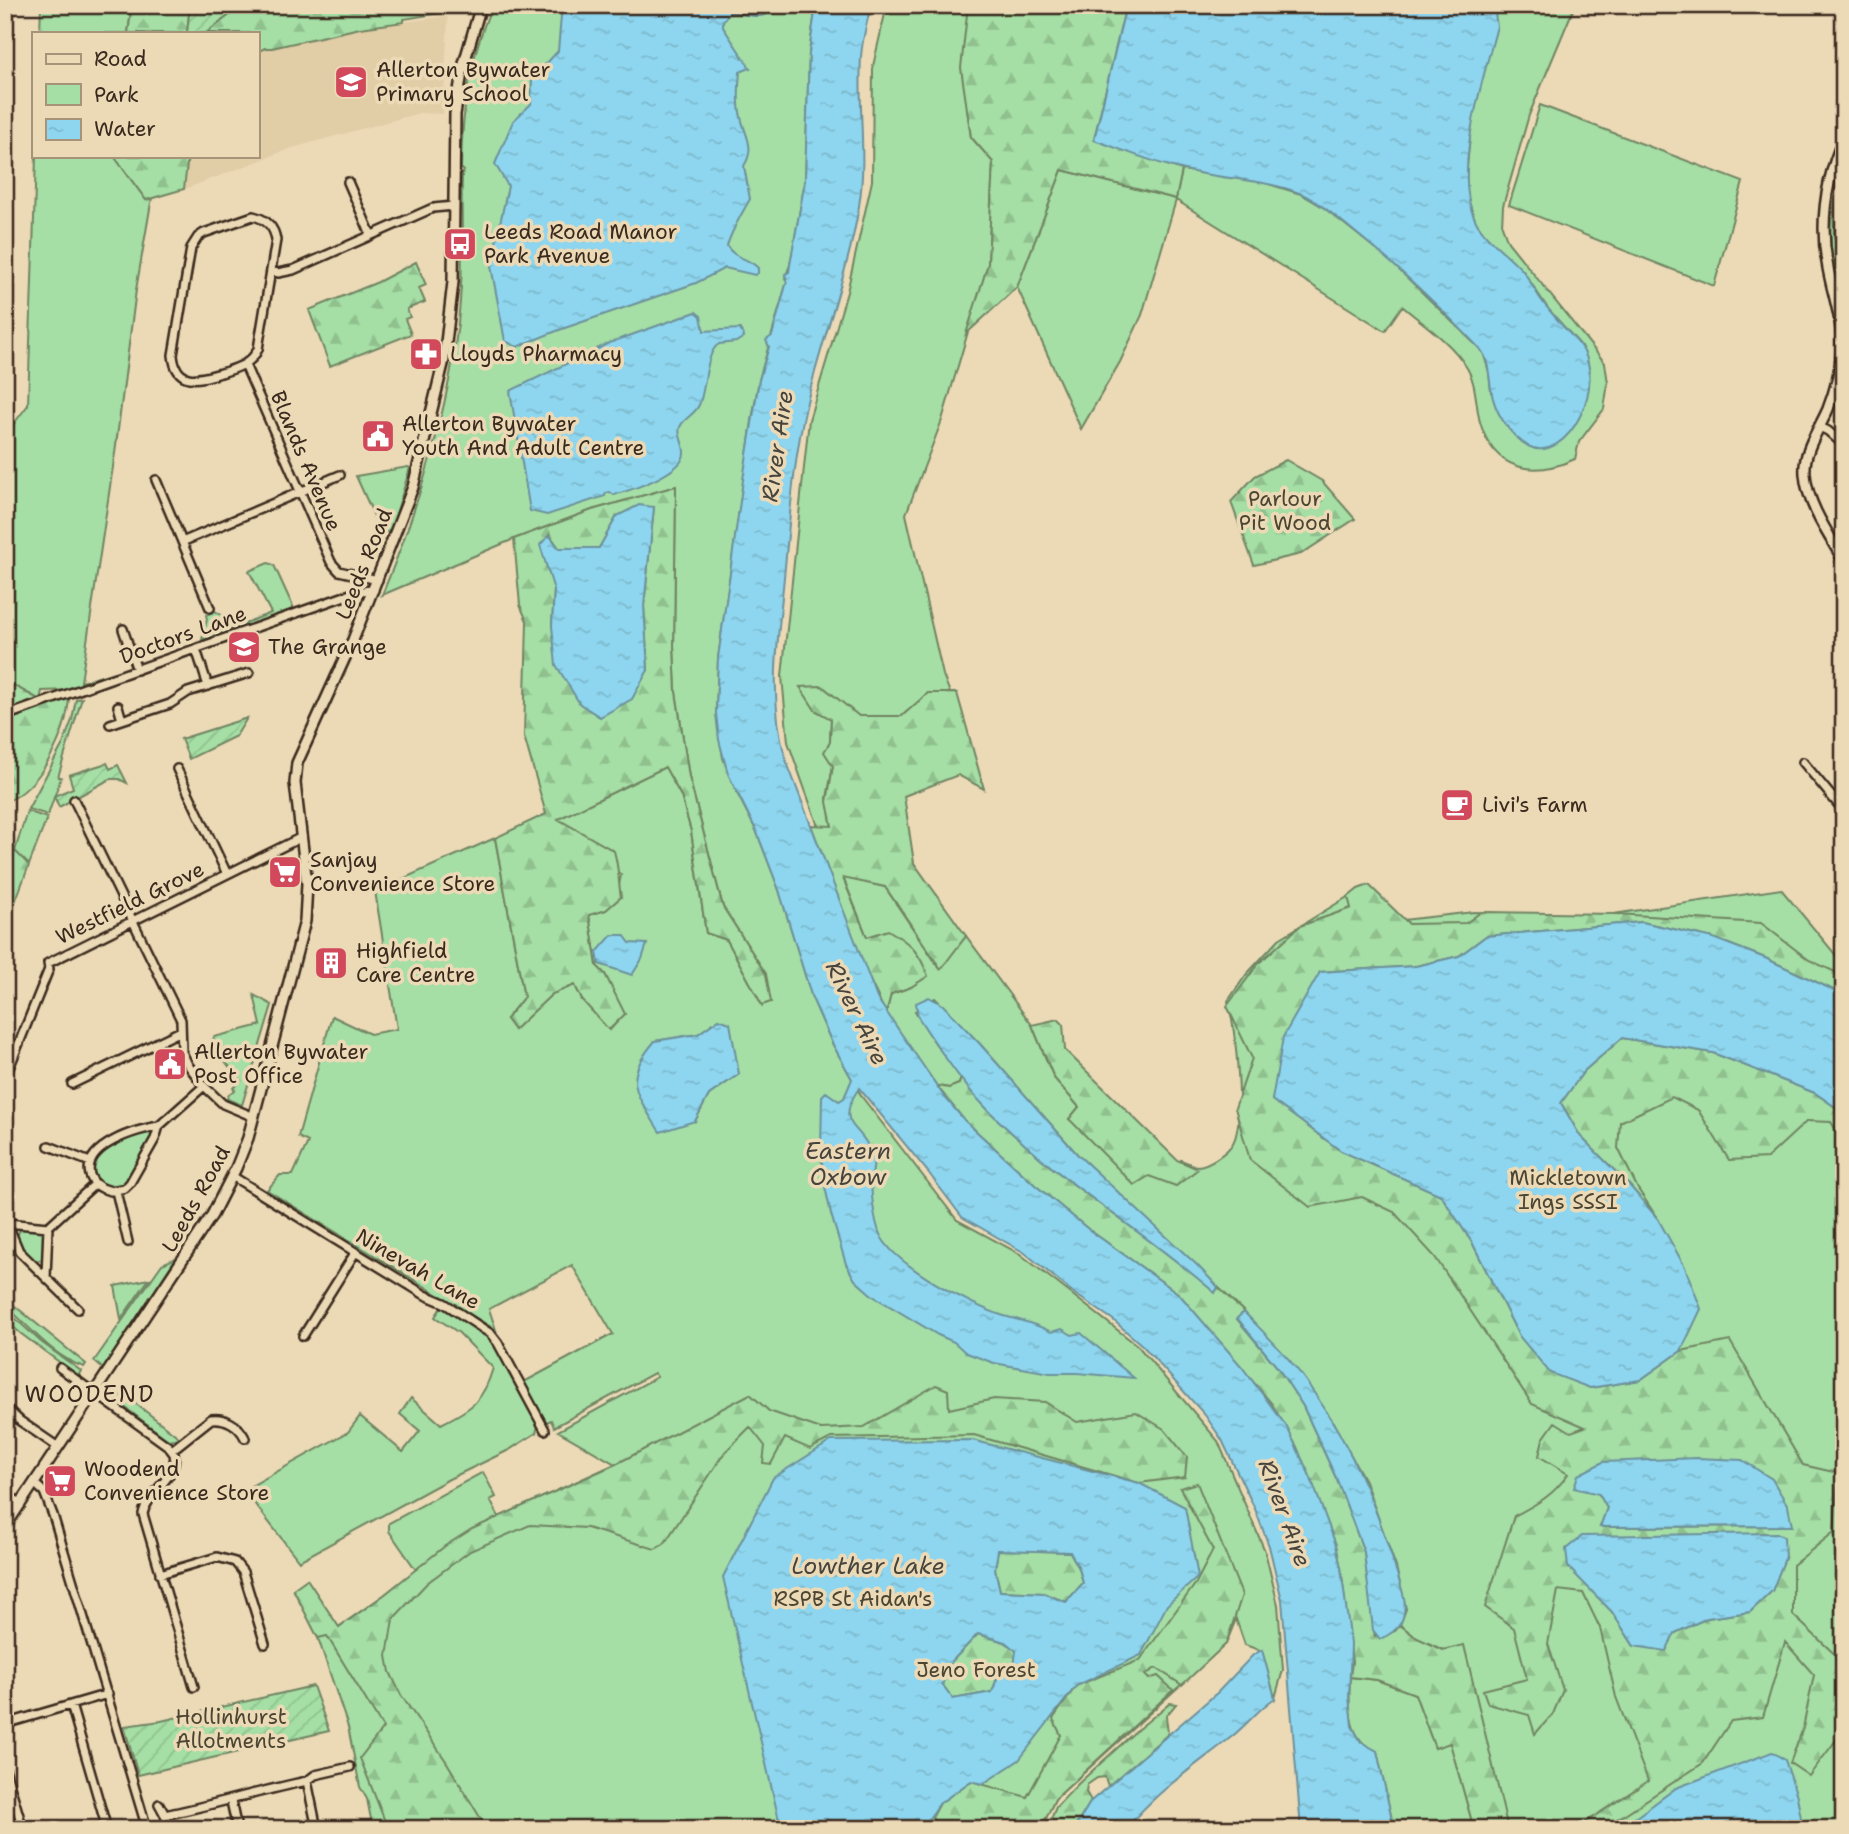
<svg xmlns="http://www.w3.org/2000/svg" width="1849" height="1834" viewBox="0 0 1849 1834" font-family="'Shantell Sans',sans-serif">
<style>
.built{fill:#e1cda6}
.green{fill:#a5dfa5;stroke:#708462;stroke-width:2;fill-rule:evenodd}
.forest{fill:url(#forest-firs);stroke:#708462;stroke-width:2;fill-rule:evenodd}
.garden{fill:url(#garden-furrows);stroke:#708462;stroke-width:2}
.water{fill:url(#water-ripples);stroke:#6d919b;stroke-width:2;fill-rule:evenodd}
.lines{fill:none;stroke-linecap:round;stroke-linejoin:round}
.minor-casing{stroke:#3b2a1e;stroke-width:12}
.tertiary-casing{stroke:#3b2a1e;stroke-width:14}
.minor{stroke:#ecdab7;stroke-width:7}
.tertiary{stroke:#ecdab7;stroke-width:9}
.labels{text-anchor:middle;stroke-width:7;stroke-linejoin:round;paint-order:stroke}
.poi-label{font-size:21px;fill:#3b2a1e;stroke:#ecdab7;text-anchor:start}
.street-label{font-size:21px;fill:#3b2a1e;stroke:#ecdab7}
.park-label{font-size:21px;fill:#4b4532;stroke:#ecdab7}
.water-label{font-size:23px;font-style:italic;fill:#47443d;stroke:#ecdab7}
.neighbourhood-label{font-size:23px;letter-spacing:2px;fill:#3b2a1e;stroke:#ecdab7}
</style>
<defs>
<pattern id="forest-firs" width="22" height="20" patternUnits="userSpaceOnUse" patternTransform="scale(1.75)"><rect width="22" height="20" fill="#a5dfa5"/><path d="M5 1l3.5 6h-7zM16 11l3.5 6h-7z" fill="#8fc08e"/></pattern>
<pattern id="garden-furrows" width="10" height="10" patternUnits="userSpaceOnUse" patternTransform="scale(1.75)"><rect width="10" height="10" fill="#a5dfa5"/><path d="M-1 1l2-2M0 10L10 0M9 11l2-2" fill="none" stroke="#8fc08e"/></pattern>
<pattern id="water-ripples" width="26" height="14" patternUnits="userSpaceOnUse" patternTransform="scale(1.75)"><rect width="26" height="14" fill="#8ed6ef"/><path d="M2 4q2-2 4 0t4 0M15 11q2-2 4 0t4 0" fill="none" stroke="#7bb8cc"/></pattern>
</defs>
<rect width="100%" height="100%" fill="#ecdab7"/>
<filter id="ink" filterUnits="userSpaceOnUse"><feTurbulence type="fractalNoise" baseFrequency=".0143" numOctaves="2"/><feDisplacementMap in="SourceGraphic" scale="14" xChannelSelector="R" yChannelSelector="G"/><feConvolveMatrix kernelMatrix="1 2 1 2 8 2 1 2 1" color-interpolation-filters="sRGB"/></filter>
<g filter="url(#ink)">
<path class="built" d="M441 17H448L443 114 419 113 292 148 185 189 188 156H257V52L265 48H272L360 28Z"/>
<path class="green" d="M41 5H132L128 33H40Z
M492 5H816L809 53 805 181 790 265 785 278 787 281 759 380 753 414 718 658 716 713 723 758 738 795 756 830 779 890 812 998 832 1043 862 1097 957 1220 1020 1254 1138 1346 1218 1441 1265 1551 1278 1605 1283 1670 1275 1698 1262 1651 1245 1645 1236 1619 1226 1644 1055 1799 1041 1829H373L367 1799 360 1787 348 1727 318 1638 327 1635 384 1595 416 1570 389 1531V1523L483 1472 496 1497 490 1500 499 1517 615 1464 558 1431 657 1377 654 1373 554 1427 551 1420 545 1423 524 1382 613 1334 572 1265 489 1309 496 1330 267 1190 280 1175H293L308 1142 298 1137 332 1016 370 1034 397 1029 375 891 495 838 524 997 506 1019 514 1030 552 994 575 985 582 1000 610 1030 624 1014 605 974 597 966 589 915 606 910 619 885 621 875 558 819 665 767 681 796 691 831 706 933 727 940 762 1005 766 974 723 907 689 777 676 692 674 646 676 486 592 510 514 539 382 595C421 501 456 388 461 286 463 249 461 211 462 174L464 171 461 168C462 107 469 62 492 5ZM719 1019 739 1074 709 1095 695 1121 655 1041 698 1034Z
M887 5H968L967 109 971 137 993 162 988 264 942 420 906 514 943 675 950 693H928L902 716H858L822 686 815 710 831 719 830 742 833 766 827 798 832 827 818 826 788 742 782 676 809 420 847 292 872 181 873 66Z
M1484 5H1575L1529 115 1503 206 1502 226 1508 242 1605 363 1608 383 1604 409 1579 442 1575 459C1533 478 1494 471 1480 422 1475 403 1477 382 1465 365 1451 342 1423 324 1402 306L1385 331 1176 200 1142 315 1120 362 1081 429 1017 287 1062 170 1176 199 1182 170 1262 182 1301 194 1323 207 1387 258 1483 352 1489 372 1491 392 1583 348 1549 310 1523 271 1490 242 1476 222 1468 200 1466 177 1470 136 1490 7Z
M1540 105 1743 182 1714 286 1509 205Z
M36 156H114L146 200 152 197 136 290 115 453 81 682 114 672V676L72 690 42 691 40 700 7 682 12 640 5 620V449L6 434 28 405Z
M1833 196 1834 236 1844 284V318C1833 272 1826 244 1833 196Z
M408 467 410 468 390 534 380 529 356 476Z
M268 563 274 565 294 609 241 629 240 625 271 613 249 571Z
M215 611 239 626 202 640 207 619 206 615Z
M82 698 58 777H61L48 815 28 809 63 744 72 720 76 699Z
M27 811 47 818 29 865 15 851Z
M843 877 885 887 940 969 966 936 1032 1025 1054 1078 1079 1107 1069 1119 1149 1176 1166 1178 1181 1160C1186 1162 1192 1165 1197 1166 1208 1166 1228 1152 1233 1143 1246 1119 1235 1028 1228 1001L1246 975 1279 939 1367 885 1403 920 1474 912 1600 916 1781 889 1839 959 1844 956V1829H1507L1461 1646 1443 1650 1417 1638 1400 1625 1406 1609 1396 1567 1365 1481 1329 1415 1244 1312 1078 1155 980 1044 935 998 915 1011 935 1043 961 1078 959 1084 949 1088 937 1086 886 1014 891 994 911 987 867 937Z
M254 995 272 1005 242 1105 227 1099 229 1094 235 1090 233 1088 241 1081 211 1044 214 1037 261 1025Z
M145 1132 151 1134V1139L128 1181C109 1200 79 1174 100 1154 111 1144 131 1138 145 1132Z
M22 1228 43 1231 45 1235 42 1260 34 1261C25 1253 10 1239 22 1228Z
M176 1258 103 1369 94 1361 162 1264Z
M149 1279 121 1319 115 1286Z
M5 1298 86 1364 84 1367C53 1357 29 1326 5 1305Z
M442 1306 490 1338 497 1346 538 1426 536 1433 509 1450 449 1479 299 1561 244 1490 348 1432 360 1416 403 1452 420 1431 400 1414 411 1398 441 1424C471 1409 483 1402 493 1368L459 1333 435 1317Z
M5 1309 41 1342 81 1371 78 1376 20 1333 7 1321 9 1319 5 1315Z
M107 1389 131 1400 180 1438 168 1440 110 1396Z
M1350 1677 1377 1680 1415 1694 1435 1748 1450 1742 1474 1829H1394L1377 1752C1346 1739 1349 1705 1350 1677Z"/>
<path class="forest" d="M132 5H190L187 33H128Z
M257 5H448L447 12 404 19V22L360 28 272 48H265L257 52V33H206L232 13Z
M968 5H1126L1094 139 1182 170 1176 199 1062 170 1017 287 966 334 988 264 993 162 971 137 961 68Z
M114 156H188L184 189 146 200Z
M416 262 426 285 419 288 425 302 407 309 410 317 405 319 411 334 330 366 309 310 378 282Z
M1286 460 1322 481 1355 519 1301 554 1254 565 1231 502 1255 476Z
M676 486 674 646 676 692 689 777 723 907 766 974 771 1002 762 1005 727 940 706 933 691 831 681 796 665 767 558 819 614 851C619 868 618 880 621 897L606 910 589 915 597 966 605 974 625 1014 609 1030 582 1000 575 985 552 994 514 1030 506 1019 524 997 495 838 546 814 524 736 527 621 520 605 514 539 592 510ZM654 507 644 606 648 670 552 626 554 589 550 535 559 548H599L617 516Z
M5 620 12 640 7 682 40 700 69 697C67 733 41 789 5 802Z
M822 686 859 716H902L928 693H957L984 789 958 775 904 796 914 863 966 936 941 969 885 887 843 878 867 937 888 930C910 943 919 951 928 976L911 987 891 994 886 1014 866 972 811 825 832 826 827 802 833 766 824 752 830 742 831 719 815 710 800 687Z
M15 851 29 865 5 929V876Z
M1369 885 1409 924 1466 923 1481 912 1616 914 1761 923 1809 960 1844 976V995L1765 958 1713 938 1642 922 1486 936 1459 956 1416 966 1320 972 1272 1100 1341 1151 1441 1195 1473 1244 1519 1336 1590 1388 1640 1380 1681 1351 1730 1341 1803 1465 1838 1473 1834 1532 1793 1565V1615L1844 1663V1735L1837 1739 1809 1776 1790 1763 1803 1728 1814 1675 1785 1642 1763 1717 1731 1721 1703 1763 1602 1829H1575L1648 1781 1616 1697 1600 1628 1583 1593 1558 1590 1548 1644 1563 1690 1553 1714 1535 1734 1529 1715 1488 1704 1483 1690 1527 1679 1514 1628 1485 1607 1514 1516C1537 1504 1553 1496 1568 1474L1539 1456 1543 1439 1555 1422 1571 1432 1585 1427 1532 1404 1435 1257 1394 1212 1362 1197 1310 1207 1250 1160 1235 1108 1252 1058 1227 1006 1259 963 1300 926 1351 908 1348 897 1358 889ZM1599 1494 1792 1526 1600 1527 1607 1508ZM1785 1558 1772 1591 1750 1612 1707 1618 1675 1633 1634 1646 1612 1612Z
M1058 1019 1063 1024 1065 1050 1177 1160 1198 1169 1176 1186 1149 1176 1134 1185 1069 1119 1079 1107 1054 1078 1032 1025Z
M1622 1038 1713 1053 1815 1093 1844 1113V1143L1831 1122 1807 1121 1767 1158 1729 1160 1698 1110 1672 1097 1620 1122 1618 1148 1638 1189 1658 1219 1630 1186 1580 1136 1561 1103 1584 1071Z
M961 1078C1019 1152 1107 1208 1182 1264 1194 1273 1204 1284 1215 1292L1218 1287 1244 1312 1237 1319 1278 1368 1303 1406 1337 1480 1364 1552 1375 1636 1395 1631 1400 1625 1417 1638 1443 1650 1464 1645 1508 1829H1474L1450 1743 1435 1748 1415 1694 1377 1680 1350 1677 1352 1662 1341 1568 1336 1545 1297 1447 1272 1404 1179 1294 1088 1229 1035 1185 965 1121 937 1086 949 1088 959 1084Z
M936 1385 948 1390 949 1409 994 1399 1045 1402 1077 1422 1136 1412 1164 1429 1187 1457 1185 1477 1139 1483 974 1435 831 1438 810 1449 785 1438 771 1464 763 1463 765 1446 750 1427 725 1452 664 1544 655 1549 587 1528 530 1525 470 1551 427 1583 393 1619 387 1656 390 1672 401 1695 446 1761 487 1829H388L360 1758 383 1728 327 1636 318 1638 293 1589 307 1579 339 1627 384 1595 445 1546 472 1529 616 1464 750 1394 769 1411 821 1429 864 1427Z
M1197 1483 1242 1595 1226 1644 1182 1685 1156 1668 1145 1675 1149 1679 1158 1676 1173 1690 1055 1799 1041 1829H940L932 1818 940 1803 971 1781 1027 1797 1061 1735 1053 1719 1076 1686 1140 1660 1196 1583 1213 1550 1180 1488Z
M998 1549 1070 1552 1079 1568 1083 1583 1066 1602 1043 1593 1000 1591 995 1569Z
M978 1634 1005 1642 1017 1651 1014 1667 998 1676 992 1692 953 1699 942 1684 951 1662Z
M1170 1703 1176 1704 1166 1716 1168 1734 1108 1786 1105 1777 1097 1778 1087 1785 1086 1792 1091 1801 1074 1829H1047L1056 1807 1079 1783 1137 1730Z"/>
<path class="garden" d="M190 5H257L232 13 206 33H187Z
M247 718 236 736 189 759 181 739Z
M107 763 110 769 118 765 127 783 119 779H110L59 807 54 796 73 788 69 775Z
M313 1686 329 1731 138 1775 124 1726 161 1721Z"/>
<path class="water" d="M562 5H772L773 9C762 22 745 13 730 12L723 21V27L750 68 740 72C739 83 738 102 740 112 743 134 757 145 744 166L750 199C743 211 731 232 727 246 733 258 749 258 758 268V273L755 275 725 268 696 283 559 330 517 347 505 341 491 266 508 186 495 164 513 121 531 104 532 79 558 51Z
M816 5H871C867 23 862 39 861 57 858 107 867 157 859 206 848 273 823 336 807 402 792 465 789 532 782 597 776 652 770 706 786 760L877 998 943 1095 965 1121 1035 1185 1088 1229 1179 1294 1242 1367 1287 1427 1310 1476 1336 1545 1341 1568 1351 1644 1349 1697 1352 1726 1361 1742 1377 1751 1394 1829H1301L1282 1600 1269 1546 1255 1509 1222 1440 1205 1415 1143 1346 1112 1319 1075 1294 1025 1253 962 1217 928 1172 859 1088C832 1128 863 1122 873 1158 875 1166 871 1176 871 1184 872 1200 874 1217 879 1232 890 1263 970 1305 1001 1315 1020 1321 1033 1322 1051 1332L1062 1329 1072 1335 1081 1333 1134 1378 1077 1373H1050L994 1363 966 1353 954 1342 938 1335 873 1296 855 1280 846 1264 831 1214 824 1182 821 1152 822 1096 826 1092 839 1101 844 1098 852 1079 832 1043 812 998 779 890 756 830 728 774 719 740 716 713 718 658 744 473 759 380 769 347 766 340 772 336 787 281 785 274 789 272 790 265 805 181 809 53Z
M1126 5 1490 7 1495 14 1497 26C1484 78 1449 177 1478 225 1490 244 1509 254 1523 271 1529 279 1534 289 1540 298 1551 314 1565 328 1578 343 1611 380 1567 467 1528 446 1509 435 1494 411 1491 389 1489 377 1489 359 1480 349 1440 307 1395 264 1350 228 1335 216 1319 202 1302 194 1263 178 1220 180 1181 169 1151 162 1123 150 1094 140Z
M696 312 701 316 704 331 740 329 744 337 736 342 719 344C705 352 706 390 699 405 695 414 686 417 681 425 676 433 684 443 684 452 686 472 631 490 614 495L610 492 606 493 605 496 547 515 530 511 510 391 609 343Z
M639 505 654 507 644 606 648 670 632 699 600 717 580 704 556 665 552 626 554 590 540 545 549 535 559 548H599L617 516Z
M1642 922 1713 938 1765 958 1844 995V1113L1815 1093 1713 1053 1622 1038 1584 1071 1561 1103 1580 1136 1630 1186 1658 1219 1685 1267 1701 1309 1681 1351 1640 1380 1590 1388 1550 1373 1519 1336 1473 1244 1441 1195 1341 1151 1272 1100 1283 1037 1320 972 1416 966 1459 956 1486 936Z
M612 935H624L630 943 647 944 642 959 632 975 599 964 597 952Z
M929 997 943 1005 980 1044 1078 1155 1197 1265 1218 1287 1215 1293C1137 1225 1044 1173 974 1095 953 1071 935 1043 918 1017L916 1003Z
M719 1019 730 1023 739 1074 709 1095 695 1121 660 1132C636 1093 621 1080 655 1041L698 1034Z
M1244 1312C1266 1335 1290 1358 1308 1384 1355 1449 1382 1520 1404 1597 1407 1618 1400 1631 1380 1639L1373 1630 1364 1552 1337 1480 1303 1406 1278 1368 1237 1318Z
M972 1440 1139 1483 1185 1507 1198 1577 1167 1605 1141 1655 1076 1686 1019 1760 983 1784 971 1781 940 1803 928 1820 931 1829H781L723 1577 773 1478 831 1441ZM998 1550 1070 1552 1079 1568 1083 1583 1066 1602 1043 1593 1000 1591 995 1569ZM978 1634 1005 1642 1016 1651 1014 1667 998 1676 992 1692 953 1699 942 1684 951 1662Z
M1697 1458 1742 1460 1772 1479 1788 1506 1792 1526 1600 1527 1607 1508 1599 1494 1574 1488 1578 1475 1603 1462Z
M1777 1533 1784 1537 1785 1558 1772 1591 1750 1612 1707 1618 1675 1633 1666 1651 1634 1646 1612 1612 1568 1567 1566 1549 1582 1536Z
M1262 1650 1275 1698C1258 1709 1246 1726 1230 1738 1194 1767 1155 1792 1126 1829H1074L1091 1801 1218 1692 1253 1655Z
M1772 1752 1785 1760 1797 1796 1803 1829H1626L1631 1821 1676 1788Z"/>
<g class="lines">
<g class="minor-casing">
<path id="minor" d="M348 182 371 235
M253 216C266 219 274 226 276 240L258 349C251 365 236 368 221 373 200 379 176 387 173 355L191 248 198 237 204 233Z
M271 271 278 273 293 270 433 208 454 206
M245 365 331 562 339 571 378 580
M1820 427 1828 431 1844 445
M156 480 210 608
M182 542 340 475
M123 629 137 670
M196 649 208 686
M118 706 122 720
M5 716 359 591 374 590
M110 724 170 704 188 692 249 673
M1803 762 1837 803 1844 808
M177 769 227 874
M74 800 181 1020 182 1052 188 1065 204 1086 223 1104 254 1117
M5 1078 49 969 48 963 302 837
M72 1084 181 1031
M159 1126C137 1129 82 1146 90 1175 93 1185 102 1189 111 1191L125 1188 130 1183 155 1139 159 1126 204 1086
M49 1146 90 1162
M232 1176 425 1295 444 1303 491 1334 498 1343 545 1430
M116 1191 128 1242
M5 1218 19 1251 78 1309
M7 1223 48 1227 95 1184
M46 1277 48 1227
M303 1336 355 1253
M60 1368 168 1446 174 1454C179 1477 147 1492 143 1514L194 1687
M5 1407 20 1421 58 1447
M172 1450 211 1419C225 1417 239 1425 245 1438
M34 1483 44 1492 53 1515 147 1829
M5 1494 21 1503
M160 1574 217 1557 235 1562 243 1572 265 1644
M71 1705 107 1829
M5 1724 108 1694
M5 1769 23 1829
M307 1781 317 1829
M231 1801 237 1829
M159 1804 165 1815C213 1805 259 1791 307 1781L315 1775 350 1767
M165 1815 168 1829"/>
</g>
<g class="tertiary-casing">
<path id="tertiary" d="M1844 138C1826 179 1819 223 1828 268 1833 296 1844 323 1842 352 1840 372 1835 391 1828 409 1819 430 1803 450 1805 474 1807 504 1829 535 1844 561
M5 1527 212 1215 236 1168 248 1138 305 921 307 884 295 783 297 763 353 640 413 487 444 360 453 282 455 114 463 67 481 5"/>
</g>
<use href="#minor" class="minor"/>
<use href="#tertiary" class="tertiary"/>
</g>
</g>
<defs>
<g id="school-square" transform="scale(1.75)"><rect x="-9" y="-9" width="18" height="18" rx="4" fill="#d1495b" stroke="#ecdab7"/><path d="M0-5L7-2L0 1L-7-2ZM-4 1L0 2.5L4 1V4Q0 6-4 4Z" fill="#fff"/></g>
<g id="bus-square" transform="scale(1.75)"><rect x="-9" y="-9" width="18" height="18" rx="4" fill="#d1495b" stroke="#ecdab7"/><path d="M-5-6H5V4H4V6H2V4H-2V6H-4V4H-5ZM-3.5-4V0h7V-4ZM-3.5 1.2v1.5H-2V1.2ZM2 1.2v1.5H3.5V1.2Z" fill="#fff"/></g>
<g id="pharmacy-square" transform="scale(1.75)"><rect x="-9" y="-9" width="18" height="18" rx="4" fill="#d1495b" stroke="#ecdab7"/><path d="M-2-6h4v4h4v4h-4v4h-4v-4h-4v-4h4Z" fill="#fff"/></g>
<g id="civic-square" transform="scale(1.75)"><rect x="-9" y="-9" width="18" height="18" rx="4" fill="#d1495b" stroke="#ecdab7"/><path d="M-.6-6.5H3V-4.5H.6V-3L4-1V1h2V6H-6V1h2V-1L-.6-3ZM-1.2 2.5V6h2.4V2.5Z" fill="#fff"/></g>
<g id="cafe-square" transform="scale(1.75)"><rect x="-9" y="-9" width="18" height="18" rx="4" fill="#d1495b" stroke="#ecdab7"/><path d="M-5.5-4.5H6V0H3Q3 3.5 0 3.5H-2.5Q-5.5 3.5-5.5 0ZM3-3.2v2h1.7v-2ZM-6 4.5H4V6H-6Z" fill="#fff"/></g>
<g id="supermarket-square" transform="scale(1.75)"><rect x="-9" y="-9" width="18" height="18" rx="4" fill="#d1495b" stroke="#ecdab7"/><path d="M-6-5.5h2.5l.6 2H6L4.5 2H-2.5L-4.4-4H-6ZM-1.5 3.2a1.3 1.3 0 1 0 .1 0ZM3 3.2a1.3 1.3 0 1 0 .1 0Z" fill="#fff"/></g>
<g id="building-square" transform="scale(1.75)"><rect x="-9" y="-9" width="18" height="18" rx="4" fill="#d1495b" stroke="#ecdab7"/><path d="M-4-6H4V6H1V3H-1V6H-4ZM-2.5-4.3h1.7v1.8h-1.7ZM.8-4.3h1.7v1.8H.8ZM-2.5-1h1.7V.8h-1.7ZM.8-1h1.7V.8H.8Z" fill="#fff"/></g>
</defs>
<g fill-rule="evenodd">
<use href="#school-square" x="351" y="82"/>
<use href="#bus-square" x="460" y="244"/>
<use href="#pharmacy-square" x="426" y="354"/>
<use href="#civic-square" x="378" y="436"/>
<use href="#school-square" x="244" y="647"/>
<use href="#cafe-square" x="1457" y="805"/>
<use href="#supermarket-square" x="285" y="872"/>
<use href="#building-square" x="331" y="963"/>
<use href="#civic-square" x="170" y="1064"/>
<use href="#supermarket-square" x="60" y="1481"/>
</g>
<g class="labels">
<g class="poi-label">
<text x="376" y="77">Allerton Bywater<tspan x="376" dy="24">Primary School</tspan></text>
<text x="484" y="239">Leeds Road Manor<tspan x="484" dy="24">Park Avenue</tspan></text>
<text x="450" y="361">Lloyds Pharmacy</text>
<text x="402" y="431">Allerton Bywater<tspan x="402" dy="24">Youth And Adult Centre</tspan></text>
<text x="268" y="654">The Grange</text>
<text x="1482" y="812">Livi's Farm</text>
<text x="310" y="867">Sanjay<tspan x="310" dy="24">Convenience Store</tspan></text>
<text x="356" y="958">Highfield<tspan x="356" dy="24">Care Centre</tspan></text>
<text x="194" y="1059">Allerton Bywater<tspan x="194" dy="24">Post Office</tspan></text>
<text x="84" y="1476">Woodend<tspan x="84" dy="24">Convenience Store</tspan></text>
</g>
<g class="street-label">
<text transform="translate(306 461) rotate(67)" y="7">Blands Avenue</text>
<text transform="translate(364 564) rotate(-68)" y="7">Leeds Road</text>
<text transform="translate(183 635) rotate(-20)" y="7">Doctors Lane</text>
<text transform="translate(130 903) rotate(-26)" y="7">Westfield Grove</text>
<text transform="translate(196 1199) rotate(-61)" y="7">Leeds Road</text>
<text transform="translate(418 1269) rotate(30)" y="7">Ninevah Lane</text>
</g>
<g class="park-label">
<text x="1285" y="506">Parlour<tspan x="1285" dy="24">Pit Wood</tspan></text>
<text x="1568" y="1185">Mickletown<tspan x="1568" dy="24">Ings SSSI</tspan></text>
<text x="853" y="1606">RSPB St Aidan's</text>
<text x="976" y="1677">Jeno Forest</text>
<text x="231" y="1724">Hollinhurst<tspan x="231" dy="24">Allotments</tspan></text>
</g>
<g class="water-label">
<text transform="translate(777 446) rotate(-82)" y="8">River Aire</text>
<text transform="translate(857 1013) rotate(64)" y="8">River Aire</text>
<text x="848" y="1159">Eastern<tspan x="848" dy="26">Oxbow</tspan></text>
<text transform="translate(1285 1513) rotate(70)" y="8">River Aire</text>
<text x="868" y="1574">Lowther Lake</text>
</g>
<g class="neighbourhood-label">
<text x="90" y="1402">WOODEND</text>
</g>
</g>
<rect width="1849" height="1834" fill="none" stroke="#ecdab7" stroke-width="28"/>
<rect x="14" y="14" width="1821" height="1806" fill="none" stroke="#3b2a1e" stroke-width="2.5" filter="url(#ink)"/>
<rect x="32" y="32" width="228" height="126" fill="#ecdab7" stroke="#a5947a" stroke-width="2"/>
<rect x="46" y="54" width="35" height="10" fill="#ecdab7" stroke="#a5947a" stroke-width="2"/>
<text x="94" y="66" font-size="21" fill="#3b2a1e">Road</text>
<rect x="46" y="84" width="35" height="21" fill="#a5dfa5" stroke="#a5947a" stroke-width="2"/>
<text x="94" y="102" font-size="21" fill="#3b2a1e">Park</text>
<rect x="46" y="119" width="35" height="21" fill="url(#water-ripples)" stroke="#a5947a" stroke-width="2"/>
<text x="94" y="136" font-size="21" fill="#3b2a1e">Water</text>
</svg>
